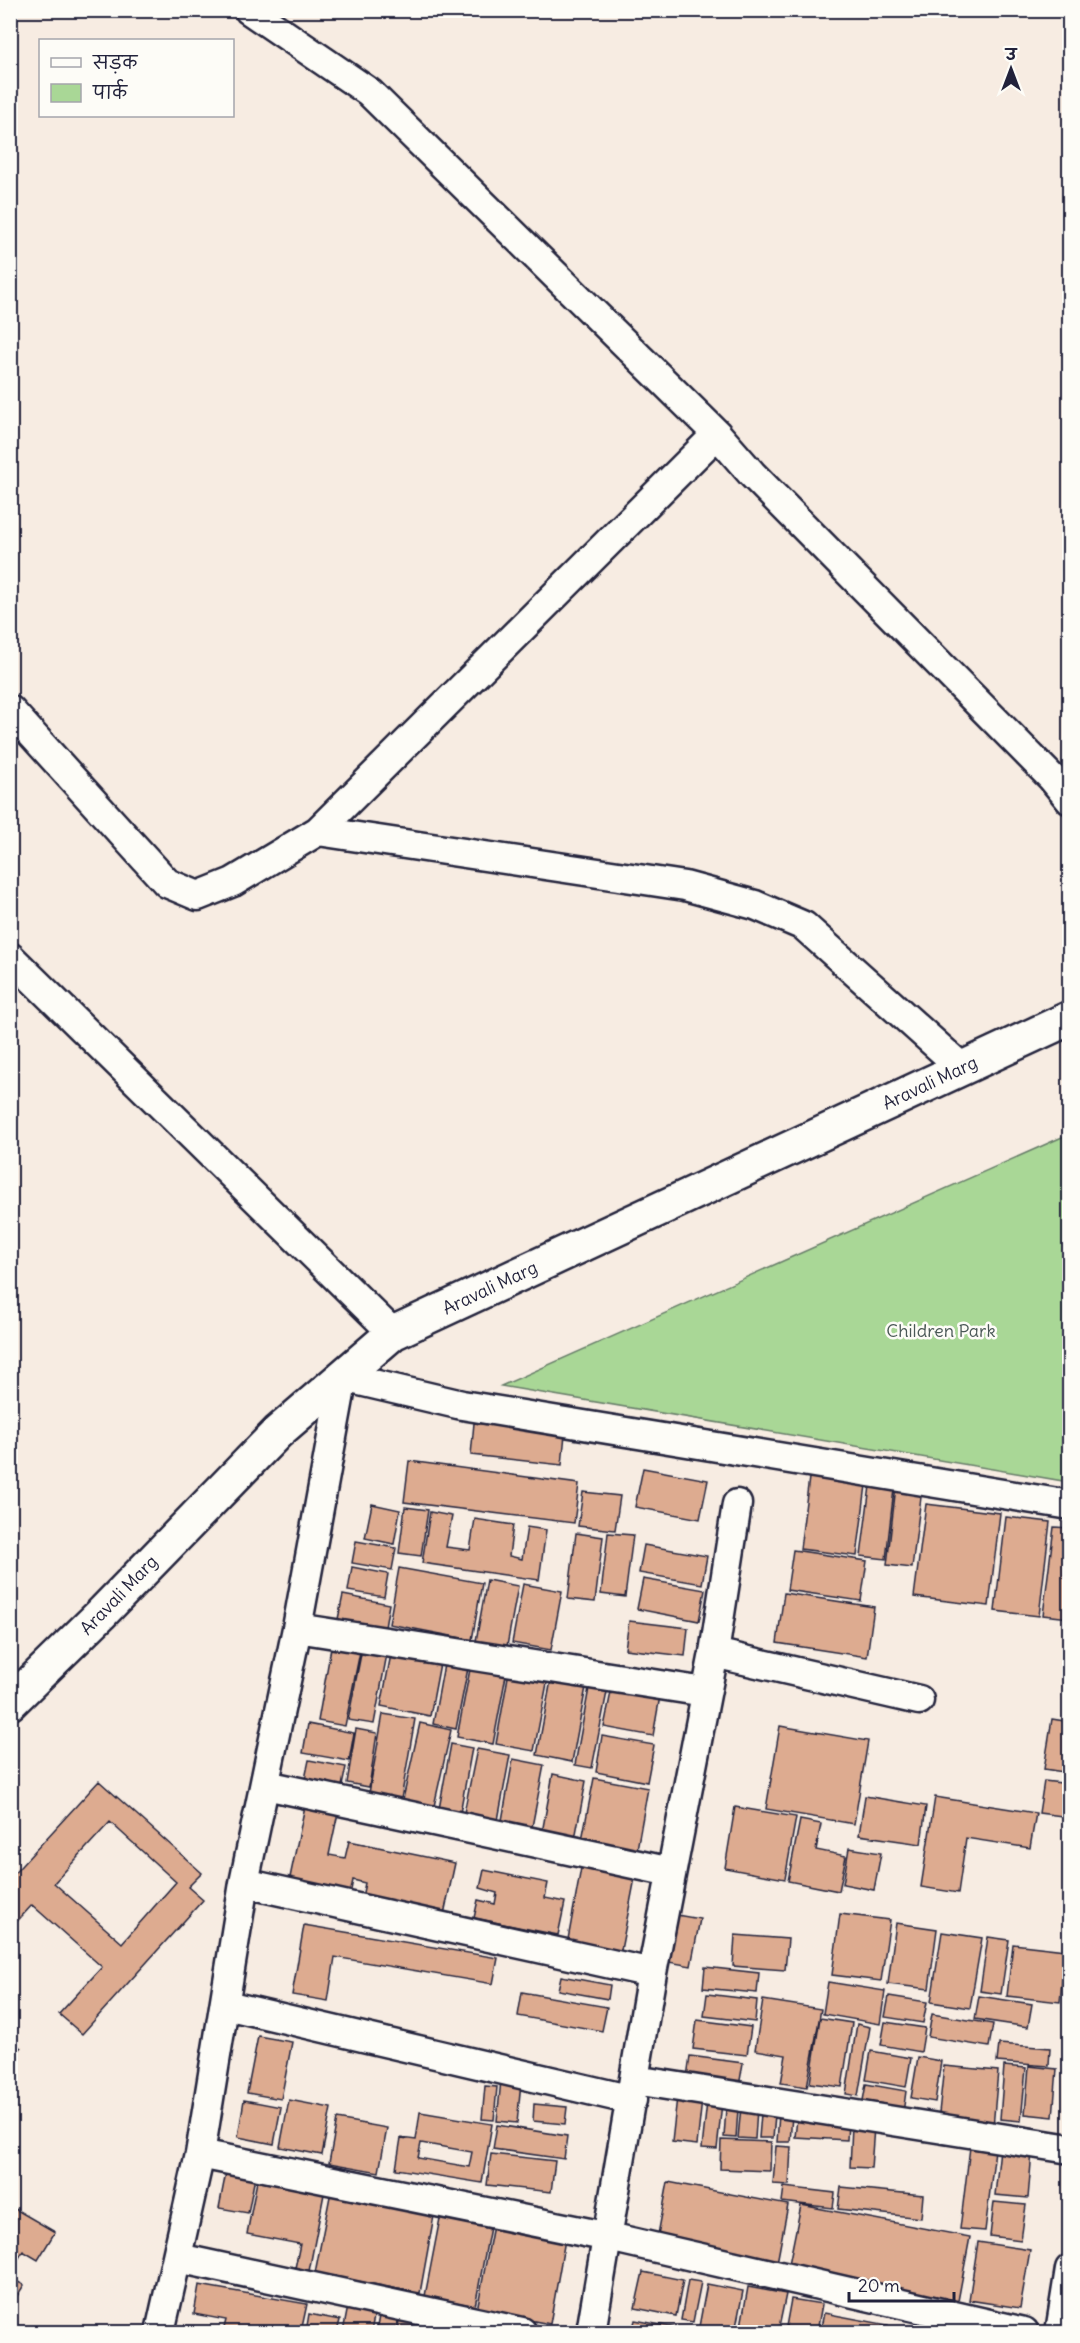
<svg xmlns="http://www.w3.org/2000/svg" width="1080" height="2343" viewBox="0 0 1080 2343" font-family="Delius,'Playpen Sans Deva',sans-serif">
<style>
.green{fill:#a9d796;stroke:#667c68;stroke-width:1.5}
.building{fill:#ddab90;stroke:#22223b;stroke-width:1.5;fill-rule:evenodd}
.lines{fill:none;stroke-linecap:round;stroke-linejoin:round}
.minor-casing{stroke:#22223b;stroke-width:33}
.tertiary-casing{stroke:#22223b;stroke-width:38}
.minor{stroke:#fdfcf7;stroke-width:28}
.tertiary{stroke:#fdfcf7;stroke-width:33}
.labels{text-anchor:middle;stroke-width:5;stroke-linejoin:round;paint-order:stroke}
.street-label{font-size:18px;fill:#22223b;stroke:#fdfcf7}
.park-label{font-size:18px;fill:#4a5856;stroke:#fdfcf7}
</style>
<rect width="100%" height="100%" fill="#f7ece2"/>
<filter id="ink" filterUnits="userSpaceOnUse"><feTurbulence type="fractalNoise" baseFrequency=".0167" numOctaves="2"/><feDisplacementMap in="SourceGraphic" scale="12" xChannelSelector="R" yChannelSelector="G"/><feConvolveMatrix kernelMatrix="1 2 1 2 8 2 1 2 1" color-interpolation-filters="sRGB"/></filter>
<g filter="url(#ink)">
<path class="green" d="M1069 1134V1482L501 1386Z"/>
<path class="building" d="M474 1423 565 1434 562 1465 471 1455Z
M409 1461 579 1484 574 1523 404 1502Z
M643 1468 708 1480 700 1519 635 1507Z
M810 1470 867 1477 857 1556 800 1549Z
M870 1486 894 1489 886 1559 861 1556Z
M896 1486 922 1489 912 1568 887 1565Z
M583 1492 620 1496 615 1530 578 1526Z
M372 1504 400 1510 394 1544 365 1538Z
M926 1504 1000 1513 989 1606 914 1597Z
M405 1507 428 1510 421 1556 399 1553Z
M430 1512 452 1516 446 1547 470 1550 475 1519 513 1525 509 1556 522 1559 527 1527 546 1530 539 1580 422 1563Z
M1006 1517 1050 1522 1039 1616 995 1611Z
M1054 1527 1070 1528V1618L1043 1615Z
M576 1533 603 1537 595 1602 568 1599Z
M608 1533 633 1535 625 1597 601 1594Z
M356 1541 396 1548 392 1570 352 1563Z
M644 1545 707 1556 702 1584 639 1573Z
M793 1550 867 1561 861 1601 787 1590Z
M352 1567 388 1574 384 1597 348 1591Z
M399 1568 482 1583 472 1640 389 1624Z
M643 1579 705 1590 699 1621 637 1609Z
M487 1580 518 1586 507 1646 476 1641Z
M523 1584 562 1591 551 1650 512 1643Z
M784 1593 874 1607 867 1657 777 1643Z
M343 1595 389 1604 384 1633 337 1624Z
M629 1621 688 1628 685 1656 625 1649Z
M364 1639 389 1643 374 1724 348 1720Z
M332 1642 361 1647 345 1726 318 1721Z
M392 1649 441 1658 430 1716 381 1706Z
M445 1659 469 1663 456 1729 433 1724Z
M471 1664 507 1670 493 1744 457 1737Z
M509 1671 548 1678 534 1751 496 1744Z
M551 1680 586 1687 572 1762 537 1755Z
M612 1687 660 1696 653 1736 604 1727Z
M589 1688 607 1692 592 1768 575 1765Z
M383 1714 415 1719 401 1799 369 1793Z
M1052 1719 1070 1722V1773L1044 1769Z
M420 1723 451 1730 434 1806 403 1799Z
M308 1724 354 1733 349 1761 303 1753Z
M780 1726 868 1741 854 1824 766 1809Z
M356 1729 377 1733 369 1787 347 1783Z
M602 1736 654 1745 647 1782 596 1772Z
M451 1744 472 1748 460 1813 439 1809Z
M477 1749 510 1755 498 1820 464 1813Z
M513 1759 544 1765 531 1832 501 1826Z
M309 1760 346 1767 342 1786 305 1779Z
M553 1774 586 1781 574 1844 541 1838Z
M594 1778 648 1788 636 1855 581 1845Z
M99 1781 202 1873 188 1887 203 1900 82 2034 59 2014 102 1967 32 1905 10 1929V1878ZM110 1822 176 1882 122 1943 54 1883Z
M1044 1781 1070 1784V1817L1039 1813Z
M865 1796 926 1806 921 1844 859 1835Z
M935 1797 1036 1813 1030 1848 966 1838 958 1893 921 1887Z
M305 1806 338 1813 329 1855 345 1858 349 1841 455 1863 443 1919 361 1902 365 1883 353 1880 349 1900 288 1887Z
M735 1807 796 1817 785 1879 725 1868Z
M800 1820 821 1824 816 1850 846 1856 839 1891 788 1881Z
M849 1848 881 1853 874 1890 843 1884Z
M581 1868 635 1878 620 1955 567 1945Z
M484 1870 548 1883 545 1898 565 1902 558 1935 474 1918 478 1900 495 1904 497 1893 480 1888Z
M671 1914 700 1919 691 1966 663 1961Z
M840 1914 890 1920 881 1981 832 1975Z
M896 1923 937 1929 929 1989 888 1984Z
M304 1925 498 1958 493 1984 335 1957 328 2001 292 1995Z
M942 1932 982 1938 970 2008 931 2002Z
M735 1935 788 1939 785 1970 733 1966Z
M988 1937 1009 1940 1001 1994 980 1991Z
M1013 1944 1065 1950 1060 2002 1007 1996Z
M705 1967 759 1973 757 1993 703 1988Z
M561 1976 610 1985 608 1999 558 1990Z
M828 1982 885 1991 880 2024 823 2014Z
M522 1992 607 2007 602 2031 518 2016Z
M707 1994 757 2000 755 2022 704 2016Z
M889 1996 927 2002 923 2023 885 2017Z
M979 1996 1032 2004 1028 2027 975 2019Z
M763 2000 821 2009 807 2087 781 2083 786 2055 755 2050Z
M932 2014 993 2024 989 2047 928 2037Z
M820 2018 852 2023 842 2087 810 2083Z
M697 2020 751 2027 747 2055 693 2049Z
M885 2022 925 2028 921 2052 881 2045Z
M857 2024 870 2027 858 2096 846 2094Z
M258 2036 292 2042 281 2099 247 2093Z
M10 2040 21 2048 10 2060Z
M999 2044 1050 2048 1049 2066 997 2062Z
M871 2051 911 2058 906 2087 866 2080Z
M690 2056 743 2063 738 2092 686 2084Z
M918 2057 941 2061 935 2102 911 2098Z
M944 2066 998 2071 993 2127 938 2122Z
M1004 2066 1026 2068 1021 2121 1000 2119Z
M1029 2066 1057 2069 1053 2117 1025 2114Z
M501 2080 521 2083 517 2123 497 2121Z
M866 2084 906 2091 903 2113 862 2106Z
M485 2086 497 2087 494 2120 482 2119Z
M677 2097 702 2100 697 2145 672 2142Z
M244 2100 281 2107 274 2144 238 2137Z
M289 2100 331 2108 322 2155 280 2147Z
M707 2102 722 2103 717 2149 702 2148Z
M534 2104 567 2107 565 2124 533 2121Z
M741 2107 757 2108 755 2139 738 2138Z
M726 2108 738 2109 736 2138 724 2137Z
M420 2112 492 2124 482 2183 396 2169 401 2138 416 2140ZM421 2143 472 2152 469 2167 418 2158Z
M761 2114 775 2115 773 2138H759Z
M779 2114 792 2115 790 2142H777Z
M337 2119 387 2128 379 2172 329 2163Z
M797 2119 848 2122 847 2140 795 2137Z
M497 2125 567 2136 564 2159 493 2149Z
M852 2126 874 2127 871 2168 850 2167Z
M721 2140 771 2142 770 2171 720 2169Z
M776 2146 791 2147 789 2185 773 2184Z
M970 2147 995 2150 985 2231 960 2229Z
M1000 2149 1032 2152 1028 2198 995 2195Z
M491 2154 555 2161 551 2192 487 2185Z
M227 2167 256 2172 248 2213 219 2208Z
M257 2181 324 2194 309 2271 295 2268 300 2244 247 2234Z
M668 2182 788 2205 776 2268 656 2245Z
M784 2187 835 2193 833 2208 782 2202Z
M841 2187 923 2195 921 2218 838 2209Z
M331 2191 435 2210 420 2293 315 2273Z
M994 2202 1026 2205 1021 2240 990 2236Z
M801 2205 970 2237 958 2301 788 2269Z
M10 2206 55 2232 38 2260 23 2251 10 2273Z
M441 2213 491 2222 475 2306 425 2296Z
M494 2220 566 2234 550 2324 477 2310Z
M978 2242 1030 2250 1020 2308 969 2300Z
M643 2272 683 2280 676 2316 635 2308Z
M10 2278 24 2285 10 2307Z
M688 2280 701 2282 693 2322 681 2320Z
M707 2284 743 2291 735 2332 716 2329 715 2332H698Z
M199 2285 307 2304 301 2332H223L226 2320 194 2314Z
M748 2287 786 2294 778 2332H740Z
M791 2299 822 2304 817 2332H785Z
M348 2306 375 2311 371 2332H343Z
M401 2310 426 2314 422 2332H397Z
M824 2313 888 2325 886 2332H820Z
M309 2314 340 2320 337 2332H306Z
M379 2316 398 2320 395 2332H376Z
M635 2320 692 2331 691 2332H632Z
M895 2327 924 2332H894Z"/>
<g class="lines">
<g class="minor-casing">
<path id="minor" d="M249 10 369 92 717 434 752 474 1052 778 1070 800
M10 710 167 883 198 896 233 882 318 831 717 434
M318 831 685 886 755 905 804 926 962 1068
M10 957 393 1333
M297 1628 705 1692
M714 1653 919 1700
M266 1785 671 1872
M244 1883 652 1973
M226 2005 632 2100
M635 2080 1070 2149
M200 2154 609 2237 1024 2332
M178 2258 522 2332
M160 2332 200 2154 244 1883 297 1628 343 1377 462 1405 1070 1505
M591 2332 652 1973 714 1653 737 1504
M1060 2332 1070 2269"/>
</g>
<g class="tertiary-casing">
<path id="tertiary" d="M10 1703 101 1614 278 1432 393 1333 1070 1018"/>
</g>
<use href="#minor" class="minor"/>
<use href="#tertiary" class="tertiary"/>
</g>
</g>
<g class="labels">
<g class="street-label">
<text transform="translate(930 1083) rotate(-25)" y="6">Aravali Marg</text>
<text transform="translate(490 1288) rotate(-25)" y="6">Aravali Marg</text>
<text transform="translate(119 1595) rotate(-46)" y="6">Aravali Marg</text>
</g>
<g class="park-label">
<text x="941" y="1337">Children Park</text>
</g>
</g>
<rect width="1080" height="2343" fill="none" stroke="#fdfcf7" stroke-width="36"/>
<rect x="18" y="18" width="1044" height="2307" fill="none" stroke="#22223b" stroke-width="2" filter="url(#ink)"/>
<rect x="39" y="39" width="195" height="78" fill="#fdfcf7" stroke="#a5a5ac" stroke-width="1.5"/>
<rect x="51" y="58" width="30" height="9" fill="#fdfcf7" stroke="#a5a5ac" stroke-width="1.5"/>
<text x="93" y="69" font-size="18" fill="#22223b">सड़क</text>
<rect x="51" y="84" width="30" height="18" fill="#a9d796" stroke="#a5a5ac" stroke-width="1.5"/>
<text x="93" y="99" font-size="18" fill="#22223b">पार्क</text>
<g transform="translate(1011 69)" stroke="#fdfcf7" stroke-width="4.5" paint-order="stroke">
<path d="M0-4.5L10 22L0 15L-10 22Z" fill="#22223b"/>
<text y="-9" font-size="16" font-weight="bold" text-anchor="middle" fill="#22223b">उ</text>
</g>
<path d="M849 2292v9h105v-9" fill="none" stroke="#22223b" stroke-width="3"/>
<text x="858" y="2292" font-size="18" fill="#22223b" stroke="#fdfcf7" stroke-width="4.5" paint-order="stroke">20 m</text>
</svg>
